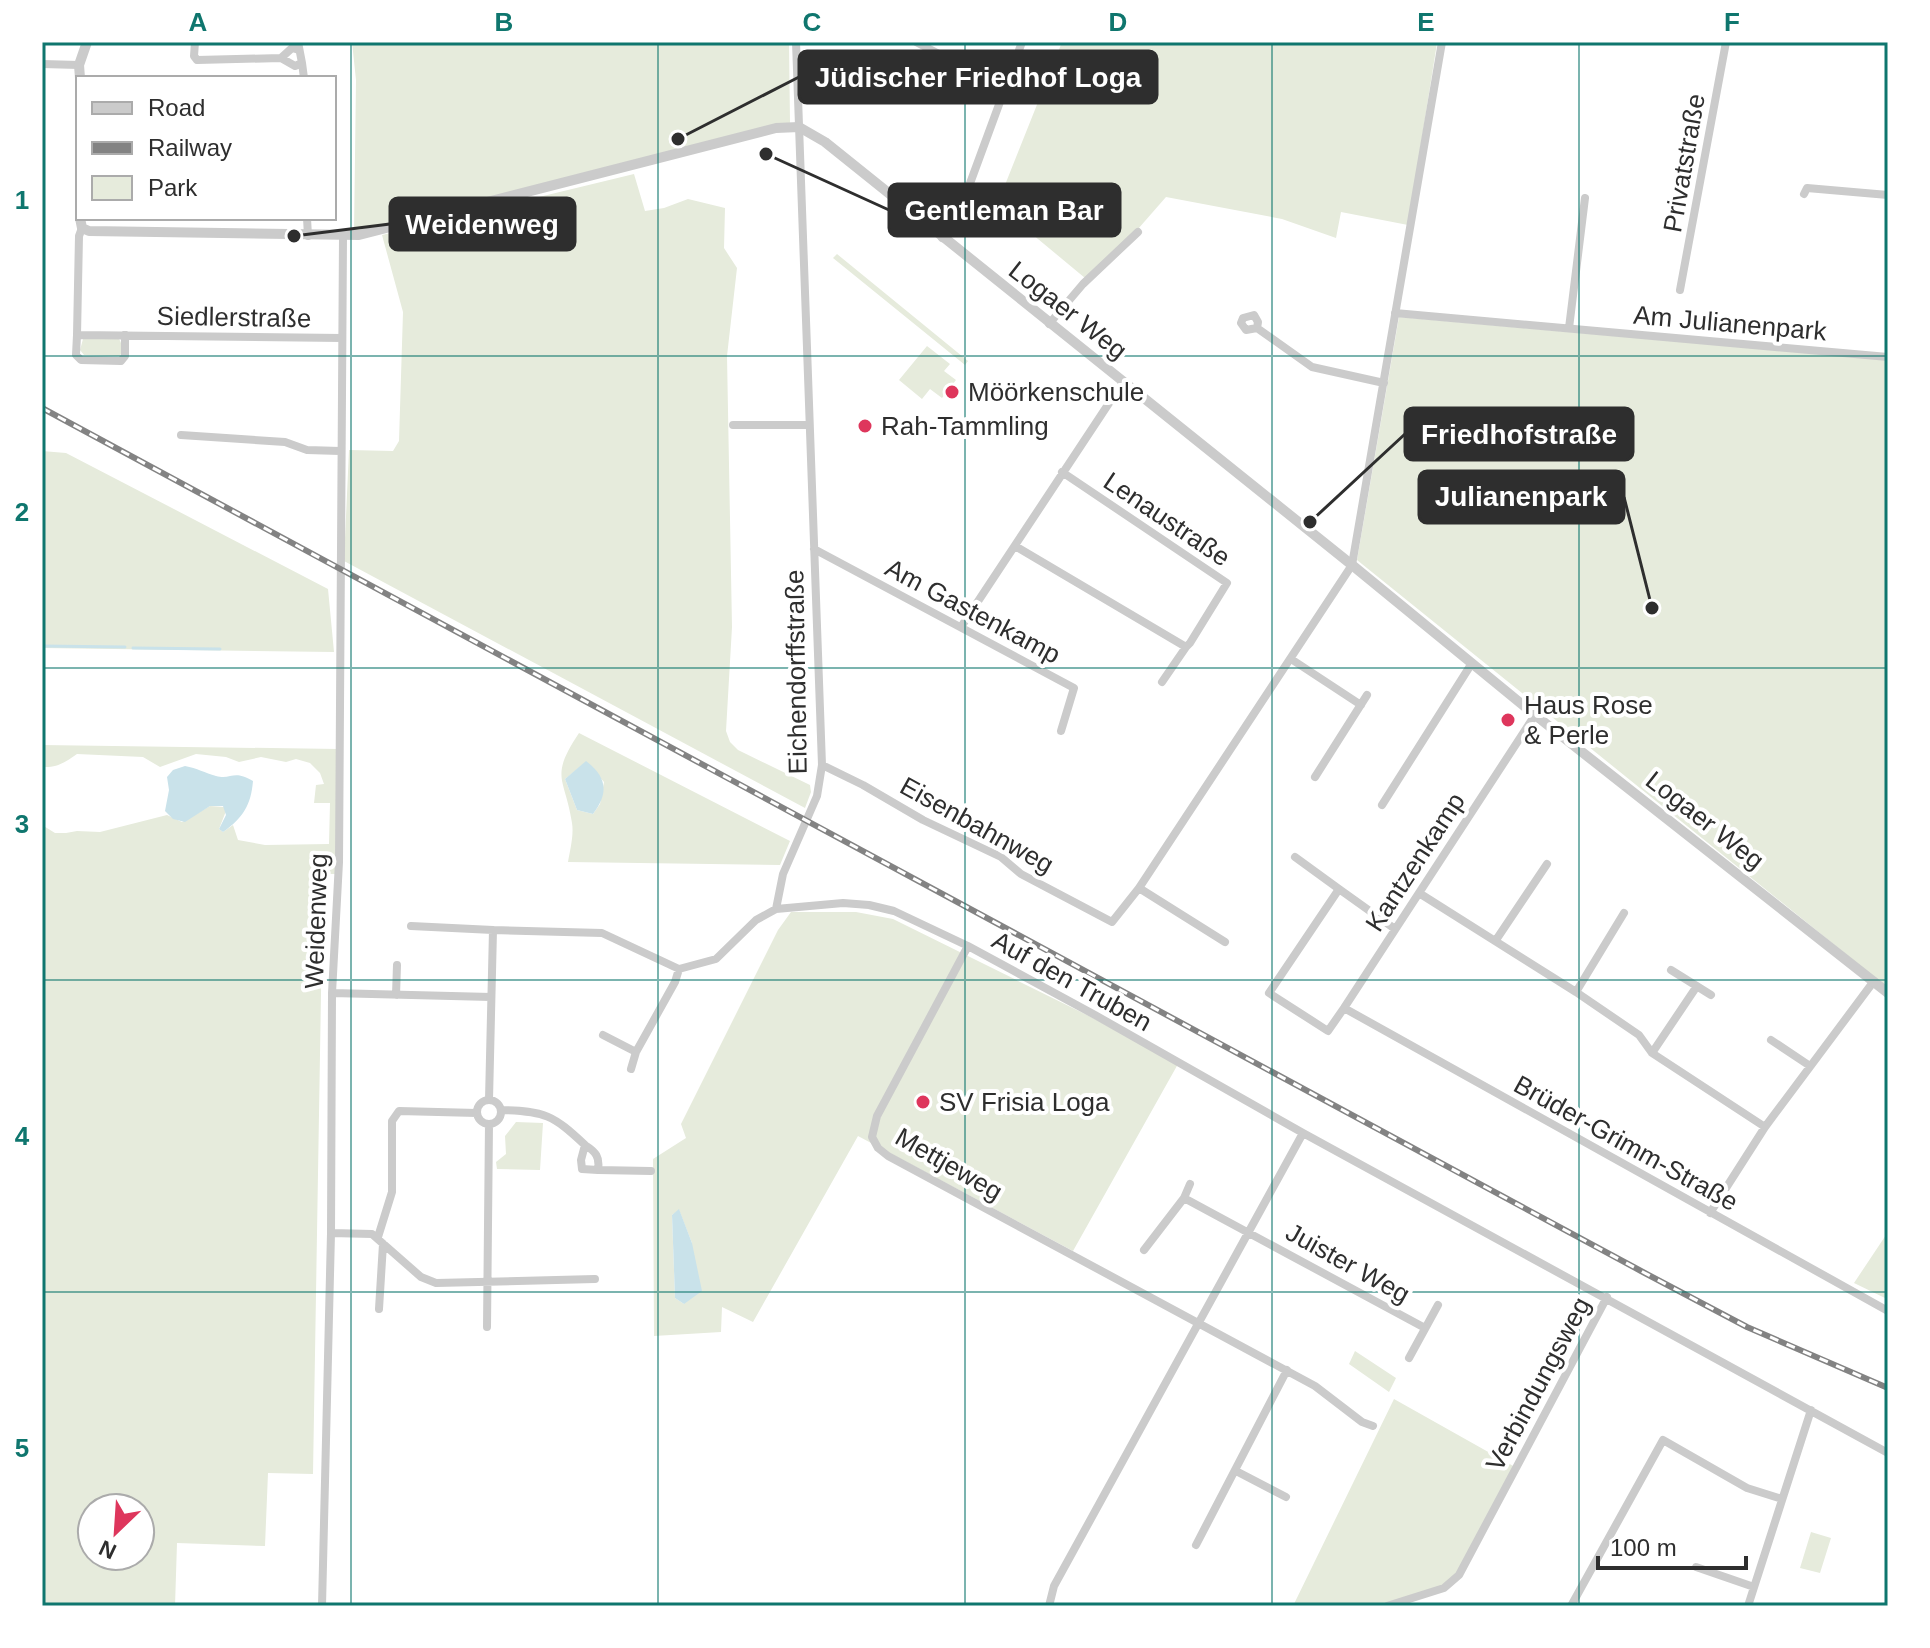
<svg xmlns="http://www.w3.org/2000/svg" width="1930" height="1648" viewBox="0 0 1930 1648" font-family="Arial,sans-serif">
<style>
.green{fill:#e6ebdc;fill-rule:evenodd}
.water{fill:#c9e2ea}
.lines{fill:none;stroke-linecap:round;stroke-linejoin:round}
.stream{stroke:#c9e2ea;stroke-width:3}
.minor{stroke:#cbcbcb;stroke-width:8}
.tertiary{stroke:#cbcbcb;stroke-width:10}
.rail-casing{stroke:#838383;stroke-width:6}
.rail{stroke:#fff;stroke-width:3;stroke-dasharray:9;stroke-linecap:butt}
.grid{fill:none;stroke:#0f766e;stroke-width:2;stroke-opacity:0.55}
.poi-dot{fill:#de365c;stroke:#fff;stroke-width:3}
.labels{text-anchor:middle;stroke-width:8;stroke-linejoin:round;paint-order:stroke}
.street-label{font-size:26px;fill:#2e2e2e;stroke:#fff}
.poi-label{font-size:26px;fill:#2e2e2e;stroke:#fff;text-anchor:start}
.leader{fill:none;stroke:#2e2e2e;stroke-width:3}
.callout-dot{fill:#2e2e2e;stroke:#fff;stroke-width:3}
.callout{fill:#2e2e2e;stroke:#2e2e2e;stroke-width:3}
.callout-label{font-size:28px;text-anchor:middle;font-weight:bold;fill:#fff}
.neatline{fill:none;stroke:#0f766e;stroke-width:3}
.grid-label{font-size:26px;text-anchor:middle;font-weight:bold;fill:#0f766e}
</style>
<rect width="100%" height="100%" fill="#fff"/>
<path class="green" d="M352 42H789L790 123 354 232 356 80Z
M1062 42 1437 43 1408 225 1341 212 1336 238 1282 219 1166 197 1138 229 1085 278 997 205Z
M634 174 645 211 664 208 688 199 725 208 724 248 737 268 727 356 732 627 726 731 730 742 738 750 810 785 811 792 805 808 344 561 349 450 393 451 399 441 403 312 382 235Z
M837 254 968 361 965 365 833 258Z
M1399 317 1888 360V988L1357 560Z
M83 339H119C122 343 123 350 120 356L84 355 80 350Z
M927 346 950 364 944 371 956 380 942 398 930 389 922 399 899 380Z
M42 451 66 453 328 589 334 652 42 648Z
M579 733 790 841 780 865 568 862C570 850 574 835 572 823 565 777 549 778 579 733ZM586 762 604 782 600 804 593 814 577 810 565 779Z
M42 745 339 749 338 874H323L313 1474 268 1473 265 1546 177 1543 175 1606H42V825L55 833H66L77 831 100 832 167 815 182 822 210 806 224 807 226 811 219 829 223 832 233 825 238 840 265 845 329 844 330 803H314L316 785 324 784 320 773 310 763 296 759 286 762 261 757 239 762 226 757 196 754 160 767 143 757 77 754C65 762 58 768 42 767ZM92 1508H140V1556H92Z
M791 912H856L893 919 1091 1017 1178 1064 1073 1251 858 1136 753 1322 722 1307 721 1332 654 1336 653 1159 686 1138 681 1124 778 930ZM679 1210 692 1243 684 1304 675 1298 672 1215Z
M516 1122 543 1123 540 1170 497 1169 496 1162 506 1154 505 1136Z
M1886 1235 1888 1294 1885 1298 1854 1283Z
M1355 1351 1396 1378 1389 1392 1349 1364Z
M1394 1399 1515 1467 1459 1575 1444 1588 1387 1606H1293Z
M1811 1532 1831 1538 1820 1573 1800 1568Z"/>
<path class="water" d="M586 761C607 777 609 793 593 814L577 810 565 779Z
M185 766C197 768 205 773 216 776 232 780 233 769 253 781 251 805 243 818 223 832L219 829 226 815 223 806H210L185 822 173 819 165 811 169 790 167 777 173 770Z
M679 1209 692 1243 702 1291 684 1304 675 1298 672 1215Z"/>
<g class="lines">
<path class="stream" d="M42 646 125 647
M133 648 220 649"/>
<path class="minor" d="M195 42 194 56 197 60 281 58 295 66 302 63 298 42
M916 42 939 54 954 68
M281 58 292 48 299 50
M302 63 304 78
M42 64 79 65
M1804 194 1807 188 1888 195
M307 218 308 236
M942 238 958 216 1022 42
M1680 290 1726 42
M1395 313 1888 357
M1049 324 1083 284 1138 232
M1257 328 1258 322 1254 315 1243 318 1241 323 1246 330 1257 328 1312 367 1384 383
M1569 328 1585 198
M77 335 79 236 82 228
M125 335V356L121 361 81 360 76 355 77 335 342 338
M733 425H809
M181 435 285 442 307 450 340 451
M1015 546 1186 647 1190 643 1227 583 1062 472
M814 549 1074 688 1061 731
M961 627 1123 382
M1291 659 1361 705
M1162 682 1186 647
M822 765 863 785 923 820 1001 857 1021 874 1112 922 1139 888 1352 565 1442 42
M1315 777 1367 695
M1382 805 1472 663
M1295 857 1339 889
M1139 888 1225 942
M1419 893 1576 992 1639 1035 1652 1053 1765 1127
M776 909 783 874 817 796 822 765 796 42
M411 926 493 930
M1395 929 1339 889 1269 993 1328 1031 1344 1008 1535 715
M1496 940 1547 864
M968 946 877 1116 872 1137 878 1148 888 1156 1315 1386 1362 1422 1373 1426
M1671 970 1711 995
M1576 992 1624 913
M332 993 491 997
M396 995 397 965
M1344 1008 1888 1311
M603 1035 636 1052 675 982 679 969
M1771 1040 1810 1066
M1652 1053 1697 986
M631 1069 636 1052
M477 1112a12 12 0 1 1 24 0a12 12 0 1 1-24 0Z
M489 1100 493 930 602 933 679 969 716 959 756 920 776 909 843 903 869 905 894 911 968 946 1095 1015 1303 1133 1888 1453
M501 1110C545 1111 553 1115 585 1145L581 1160 582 1169 598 1170C600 1157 596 1152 585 1145
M598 1170 651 1171
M1184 1198 1190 1184
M1710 1213 1765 1127 1874 981
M331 1233 372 1234 421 1277 436 1283 595 1279
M378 1237 392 1192V1121L399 1111 477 1113
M1144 1250 1184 1198 1425 1328
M379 1309 383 1244
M487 1327 489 1124
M1409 1358 1438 1305
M1236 1471 1286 1497
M1196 1545 1287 1370
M1696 1567 1754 1587
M322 1606 331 1233 332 993 339 862 343 237
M1049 1606 1054 1586 1303 1133
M1387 1606 1444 1588 1459 1575 1607 1297
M1571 1606 1663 1440 1747 1488 1782 1499
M1748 1606 1811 1410"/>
<path class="tertiary" d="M80 78 79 65 87 42
M80 218 82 228 89 231 359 235 776 128 799 127 825 142 1352 565 1535 715 1888 993"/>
<g class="rail-casing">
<path id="rail" d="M42 408 1641 1271 1747 1327 1888 1388"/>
</g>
<use href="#rail" class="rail"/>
</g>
<path class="grid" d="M351 42V1606M658 42V1606M965 42V1606M1272 42V1606M1579 42V1606M42 356H1888M42 668H1888M42 980H1888M42 1292H1888"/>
<g class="poi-dot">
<circle cx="952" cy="392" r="8"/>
<circle cx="865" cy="426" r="8"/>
<circle cx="1508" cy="720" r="8"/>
<circle cx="923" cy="1102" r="8"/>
</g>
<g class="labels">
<g class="street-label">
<text transform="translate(1684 163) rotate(-80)" y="9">Privatstraße</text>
<text transform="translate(1068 310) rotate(38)" y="9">Logaer Weg</text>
<text transform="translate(234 317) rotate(1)" y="9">Siedlerstraße</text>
<text transform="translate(1730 323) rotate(5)" y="9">Am Julianenpark</text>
<text transform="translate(1167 519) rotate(34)" y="9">Lenaustraße</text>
<text transform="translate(973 611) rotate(28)" y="9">Am Gastenkamp</text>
<text transform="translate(796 672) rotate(-91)" y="9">Eichendorffstraße</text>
<text transform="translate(1705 820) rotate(38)" y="9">Logaer Weg</text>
<text transform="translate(977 825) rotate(29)" y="9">Eisenbahnweg</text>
<text transform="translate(1415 862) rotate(-57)" y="9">Kantzenkamp</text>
<text transform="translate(316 921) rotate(-88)" y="9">Weidenweg</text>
<text transform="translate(1072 981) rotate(29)" y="9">Auf den Truben</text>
<text transform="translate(1626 1143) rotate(29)" y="9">Brüder-Grimm-Straße</text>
<text transform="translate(949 1164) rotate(30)" y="9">Mettjeweg</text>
<text transform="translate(1348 1263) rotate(29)" y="9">Juister Weg</text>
<text transform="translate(1538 1384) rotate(-62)" y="9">Verbindungsweg</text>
</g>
<g class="poi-label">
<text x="968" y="401">Möörkenschule</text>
<text x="881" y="435">Rah-Tammling</text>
<text x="1524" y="714">Haus Rose<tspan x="1524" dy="30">&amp; Perle</tspan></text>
<text x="939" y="1111">SV Frisia Loga</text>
</g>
</g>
<path class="leader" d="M678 139L799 77M766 154L889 210M294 236L390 224M1310 522L1405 434M1652 608L1624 497"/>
<g class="callout-dot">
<circle cx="678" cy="139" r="8"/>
<circle cx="766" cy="154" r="8"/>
<circle cx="294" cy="236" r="8"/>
<circle cx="1310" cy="522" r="8"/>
<circle cx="1652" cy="608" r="8"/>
</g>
<g class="callout">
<rect x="799" y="51" width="358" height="52" rx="8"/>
<rect x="889" y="184" width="231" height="52" rx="8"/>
<rect x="390" y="198" width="185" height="52" rx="8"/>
<rect x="1405" y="408" width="228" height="52" rx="8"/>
<rect x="1419" y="471" width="205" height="52" rx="8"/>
</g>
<g class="callout-label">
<text x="978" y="87">Jüdischer Friedhof Loga</text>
<text x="1004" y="220">Gentleman Bar</text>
<text x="482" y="234">Weidenweg</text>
<text x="1519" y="444">Friedhofstraße</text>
<text x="1521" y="506">Julianenpark</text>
</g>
<rect width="1930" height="1648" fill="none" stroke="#ffffff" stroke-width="88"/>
<rect x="76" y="76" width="260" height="144" fill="#ffffff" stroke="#ababab" stroke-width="2"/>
<rect x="92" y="102" width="40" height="12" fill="#cbcbcb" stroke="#ababab" stroke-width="2"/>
<text x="148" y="116" font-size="24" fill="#2e2e2e">Road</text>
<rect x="92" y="142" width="40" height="12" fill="#838383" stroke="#ababab" stroke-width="2"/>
<text x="148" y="156" font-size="24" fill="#2e2e2e">Railway</text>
<rect x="92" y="176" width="40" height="24" fill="#e6ebdc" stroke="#ababab" stroke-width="2"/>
<text x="148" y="196" font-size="24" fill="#2e2e2e">Park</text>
<g transform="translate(116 1532) rotate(205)"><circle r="38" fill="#ffffff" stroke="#ababab" stroke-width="2"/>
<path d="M0-6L14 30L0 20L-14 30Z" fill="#de365c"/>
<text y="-12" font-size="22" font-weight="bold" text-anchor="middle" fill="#2e2e2e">N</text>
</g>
<path d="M1598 1556v12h148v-12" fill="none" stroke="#2e2e2e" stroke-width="4"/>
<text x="1610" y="1556" font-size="24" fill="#2e2e2e" stroke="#ffffff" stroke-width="6" paint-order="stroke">100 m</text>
<rect x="44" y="44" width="1842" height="1560" class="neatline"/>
<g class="grid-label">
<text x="198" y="31">A</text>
<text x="504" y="31">B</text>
<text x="812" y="31">C</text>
<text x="1118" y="31">D</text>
<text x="1426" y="31">E</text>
<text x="1732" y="31">F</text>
<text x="22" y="209">1</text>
<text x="22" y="521">2</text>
<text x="22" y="833">3</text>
<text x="22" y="1145">4</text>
<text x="22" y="1457">5</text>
</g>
</svg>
